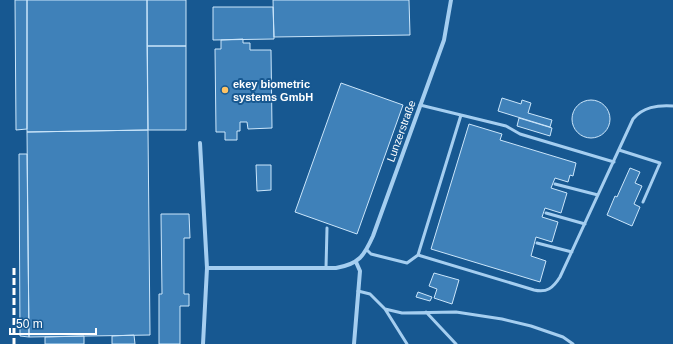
<svg xmlns="http://www.w3.org/2000/svg" width="673" height="344" viewBox="0 0 673 344" font-family="Helvetica,sans-serif">
<style>
.building{fill:#3f81b9;stroke:#cbe6fb}
.lines{fill:none;stroke-linecap:round;stroke-linejoin:round}
.service{stroke:#a5cef0;stroke-width:3}
.minor{stroke:#a5cef0;stroke-width:4}
.rail{stroke:#fff;stroke-width:3;stroke-dasharray:7 3;stroke-linecap:butt}
.poi-dot{fill:#ffc364;stroke:#175891;stroke-width:1.5}
.labels{text-anchor:middle;stroke-width:4;stroke-linejoin:round;paint-order:stroke}
.poi-label{font-size:11px;font-weight:bold;fill:#fff;stroke:#175891;text-anchor:start}
.street-label{font-size:11px;fill:#fff;stroke:#175891}
</style>
<rect width="100%" height="100%" fill="#175891"/>
<path class="building" d="M15 0H27V129L16 130Z
M27 0H147L148 130 27 132Z
M147 0H186V46H147Z
M273 0H409L410 35 274 37Z
M213 7H273L274 39 213 40Z
M243 39V43H250V50H271L272 128 248 129 247 122H240V131H237V140H225V132H216L215 49H221V40Z
M147 46H186V130H148Z
M341 83 403 105 357 234 295 212Z
M502 98 521 104 522 100 531 103 528 113 552 120 550 127 498 111Z
M572 119a19 19 0 1 1 38 0a19 19 0 1 1-38 0Z
M519 118 552 128 550 136 517 126Z
M469 124 502 134 500 140 576 163 573 176 570 175 568 182 555 178 551 188 567 193 561 213 545 208 542 217 558 222 552 242 536 237 531 256 546 261 540 282 431 249Z
M148 130 150 335 29 337 27 132Z
M19 154H27L29 337 20 336Z
M256 165H271V190L257 191Z
M630 168 640 172 635 183 642 186 634 204 640 207 632 226 607 215 615 196 617 197Z
M161 214H189L190 238H184V294H189V306H180V344H159V294H162Z
M434 273 459 280 452 304 434 298 437 289 429 286Z
M418 292 432 297 430 301 416 297Z
M134 335 135 344H112V336Z
M84 336V344H45V337Z"/>
<g class="lines">
<path class="service" d="M420 105 506 126 520 134 614 162
M619 150 660 163 643 202
M555 184 598 195
M546 213 585 224
M537 243 572 252
M367 250 371 254 407 263 418 255 534 290C547 293 553 288 560 277L633 119C643 107 657 105 673 106
M418 255 461 115
M326 268 327 228
M358 291 370 294 385 309 402 313 456 312 502 319 531 326 563 337 573 344
M385 309 407 344
M426 312 456 344"/>
<path class="minor" d="M200 143 207 268 203 344
M207 268H336C359 264 364 256 373 236L444 40 451 0
M354 344 360 271 356 262"/>
<path class="rail" d="M14 268V344"/>
</g>
<circle class="poi-dot" cx="225" cy="90" r="4"/>
<g class="labels">
<g class="poi-label">
<text x="233" y="88">ekey biometric<tspan x="233" dy="13">systems GmbH</tspan></text>
</g>
<g class="street-label">
<text transform="translate(401 131) rotate(-70)" y="4">Lunzerstraße</text>
</g>
</g>
<path d="M10 328v6h86v-6" fill="none" stroke="#ffffff" stroke-width="2"/>
<text x="16" y="328" font-size="12" fill="#ffffff" stroke="#175891" stroke-width="3" paint-order="stroke">50 m</text>
</svg>
